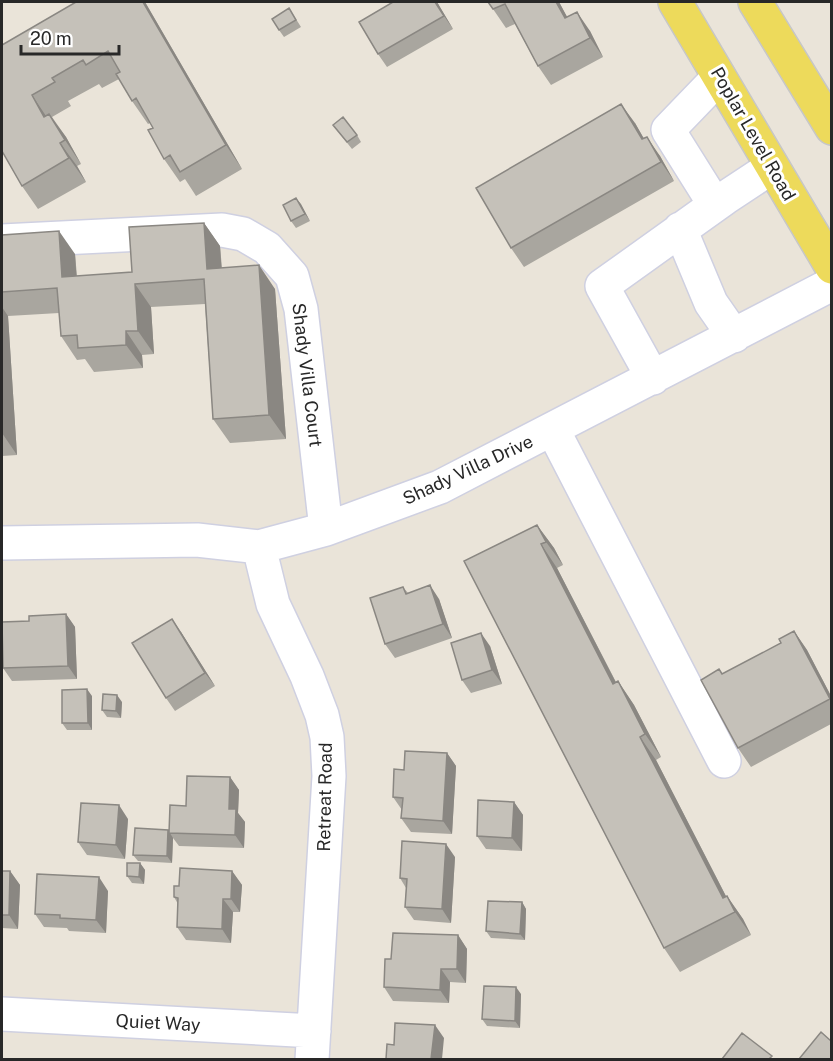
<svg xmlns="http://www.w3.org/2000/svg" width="833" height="1061" viewBox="0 0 833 1061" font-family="'Public Sans',sans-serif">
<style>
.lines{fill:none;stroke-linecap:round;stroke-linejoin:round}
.minor-casing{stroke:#cfd0e1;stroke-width:36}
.major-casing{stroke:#c7c7c7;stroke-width:36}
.minor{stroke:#fff;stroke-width:33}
.major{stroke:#edda5b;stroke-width:33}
.wall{fill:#a9a69f}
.shaded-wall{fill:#8a8782}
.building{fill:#c5c1b9;stroke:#8a8782;stroke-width:1.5}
.labels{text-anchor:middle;stroke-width:6;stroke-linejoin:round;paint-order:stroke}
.street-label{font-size:18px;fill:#282828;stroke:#fff}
</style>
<rect width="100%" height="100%" fill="#eae4d9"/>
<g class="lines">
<g class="minor-casing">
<path id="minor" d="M715 205 668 130 719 77
M680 229 711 303 734 336
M2 241 222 230 243 234 267 248 292 276 301 309 326 529
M653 378 602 286 725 198 772 167
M553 430 724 761
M2 543 197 540 259 547 326 529 440 487 832 284
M259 547 273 604 307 676 322 715 327 737 329 776 312 1060
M2 1014 314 1031"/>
</g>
<g class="major-casing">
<path id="major" d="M675 2 832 267
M755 2 832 128"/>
</g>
<use href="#minor" class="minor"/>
<use href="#major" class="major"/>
</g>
<path class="wall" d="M76 2H145L242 169 196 196 185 179 180 182 164 159 153 128 150 123 148 124 132 101 119 79 102 88 99 84 68 101 71 106 52 117 66 137 81 164 77 166 86 182 38 209 22 186 2 151Z
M393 2H437L453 29 387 67 378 54Z
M488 2H559L567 17 590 31 603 57 551 85 538 66 515 24 506 28 493 9Z
M289 8 301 27 284 37 279 30Z
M635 123 644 139 660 156 674 181 524 267 511 248Z
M333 125 357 135 361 142 352 149Z
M296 198 310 221 296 228 291 221Z
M204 223 220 246 222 268 275 289 286 439 230 443 213 419 205 304 151 307 154 354 142 355 143 368 94 372 85 359 77 360 61 336 59 313 8 316 17 455 2 456V235L75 254 77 276 132 272Z
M537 525 554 548 563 565 557 568 616 682 618 681 634 705 661 757 656 760 726 896H727L743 919 751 935 680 972 664 948 464 561Z
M403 587 408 593 439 599 452 638 395 658 385 644Z
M66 614 75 627 77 679 12 681 3 668 29 621Z
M794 631 807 650 831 696V724L751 767 738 748 719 669 723 674 781 643Z
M181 632 215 686 175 711 166 698Z
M490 646 502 684 471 693 462 680Z
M92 696V730H67L62 723Z
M122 702 121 718 107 717 102 710Z
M447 753 456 766 452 834 411 832 401 818 402 810 393 797Z
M230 777 239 790 238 813 245 822 244 848 179 846 173 838 172 863 138 861 133 855 168 830 170 831 186 806Z
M514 802 523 815 522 851 486 849 477 836Z
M128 819 125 859 87 855 78 842Z
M455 857 451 923 414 920 405 907 406 888 400 878Z
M140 863 145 870 144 884 132 883 127 876Z
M2 871H10L20 885 18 929 2 928Z
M232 871 242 885 240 912H233L231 943 186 940 177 927 178 904 174 897 179 886Z
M108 891 106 933 69 931 67 928 44 927 35 914Z
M522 902 526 909 525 940 491 938 486 931Z
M458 935 467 949 466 983 450 982 449 1003 393 1001 384 987 391 959Z
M521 994 520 1028 487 1026 482 1019Z"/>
<path class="shaded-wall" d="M143 2H145L242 169 226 145Z
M435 2H437L453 29 444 16Z
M556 2H559L578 37 565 18Z
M577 12 590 31 603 57 590 38Z
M32 95 48 119 44 117Z
M621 104 635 123 655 158 642 139Z
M49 114 66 137 81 164 65 140Z
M647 137 660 156 674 181 661 162Z
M60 143 77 166 86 182 69 158Z
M296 198 301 204 310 221 305 214Z
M204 223 220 246 223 292 207 269Z
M59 231 75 254 78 300 62 277Z
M259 265 275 289 286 439 269 415Z
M135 284 151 307 154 354 138 331Z
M2 307 8 316 17 455 2 433Z
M126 331 142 355 143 368 126 345Z
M537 525 554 548 563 565 546 542Z
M541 544 557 568 629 708 613 684Z
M430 585 439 599 452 638 443 624Z
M66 614 75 627 77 679 68 666Z
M172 619 181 632 215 686 205 673Z
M794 631 807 650 831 696V701Z
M481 633 490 646 502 684 492 670Z
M618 681 634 705 661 757 645 734Z
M87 689 92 696V730L88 723Z
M117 695 122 702 121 718 116 711Z
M640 737 656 760 734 912 723 898Z
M447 753 456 766 452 834 443 821Z
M230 777 239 790 238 813 245 822 244 848 235 835 229 809Z
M514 802 523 815 522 851 512 838Z
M119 805 128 819 125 859 116 845Z
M168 830 173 838 172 863 167 856Z
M446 844 455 857 451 923 442 909Z
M140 863 145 870 144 884 139 877Z
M10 871 20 885 18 929 9 915Z
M232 871 242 885 240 912 231 899Z
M99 877 108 891 106 933 96 920Z
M727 896 743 919 751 935 735 912Z
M223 899 233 912 231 943 222 929Z
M522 902 526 909 525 940 520 934Z
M458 935 467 949 466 983 457 969Z
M441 969 450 982 449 1003 440 990Z
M516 987 521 994 520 1028 515 1021Z
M435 1025 444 1038 442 1059H431Z"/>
<path class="building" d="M76 2H143L226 145 180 172 170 155 164 159 148 130 153 128 136 98 132 101 116 74 120 72 108 51 86 65 83 60 52 78 55 82 32 95 44 117 49 114 65 140 60 143 69 158 22 186 2 151V45Z
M393 2H435L444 16 378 54 359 22Z
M488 2H556L565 18 577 12 590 38 538 66 505 4 493 9Z
M289 8 296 20 279 30 272 19Z
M621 104 642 139 647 137 661 162 511 248 476 188Z
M343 117 357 135 347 142 333 125Z
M296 198 305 214 291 221 283 205Z
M204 223 207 269 259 265 269 415 213 419 204 279 135 284 138 331H126V345L78 348 77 335 61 336 57 288 2 292V235L59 231 62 277 132 272 129 227Z
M537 525 546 542 541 544 613 684 618 681 645 734 640 737 723 898 727 896 735 912 664 948 464 561Z
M430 585 443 624 385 644 370 598 403 587 406 594Z
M66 614 68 666 3 668 2 622 29 621V616Z
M172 619 205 673 166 698 132 643Z
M794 631 830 699 738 748 701 680 719 669 722 674 781 643 779 639Z
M481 633 492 670 462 680 451 643Z
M87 689 88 723H62V690Z
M103 694 117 695 116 711 102 710Z
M405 751 447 753 443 821 401 818 403 798 393 797 394 769 404 770Z
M187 776 230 777 229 809H236L235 835 169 833 170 805 186 806Z
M478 800 514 802 512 838 477 836Z
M81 803 119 805 116 845 78 842Z
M135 828 168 830 167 856 133 855Z
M402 841 446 844 442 909 405 907 407 879 400 878Z
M127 863H140L139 877 127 876Z
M180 868 232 871 231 899H223L222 929 177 927 178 898 174 897V886H179Z
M2 871H10L9 915H2Z
M37 874 99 877 96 920 60 918V915L35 914Z
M488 901 522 902 520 934 486 931Z
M393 933 458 935 457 969H441L440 990 384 987 385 959H391Z
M484 986 516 987 515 1021 482 1019Z
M395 1023 435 1025 431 1059H386L387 1044 394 1045Z
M821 1032 831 1041V1059H799Z
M742 1033 772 1056 769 1059H722Z"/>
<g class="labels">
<g class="street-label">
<text transform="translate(753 134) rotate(60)" y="6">Poplar Level Road</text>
<text transform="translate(307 375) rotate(83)" y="6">Shady Villa Court</text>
<text transform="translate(468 470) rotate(-25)" y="6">Shady Villa Drive</text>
<text transform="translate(325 797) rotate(-89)" y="6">Retreat Road</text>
<text transform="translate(158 1023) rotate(3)" y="6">Quiet Way</text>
</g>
</g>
<rect width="833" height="1061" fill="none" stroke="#282828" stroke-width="6"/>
<path d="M21 45v9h98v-9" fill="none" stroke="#282828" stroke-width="3"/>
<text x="30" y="45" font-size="18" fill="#282828" stroke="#ffffff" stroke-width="4.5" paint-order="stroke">20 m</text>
</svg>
